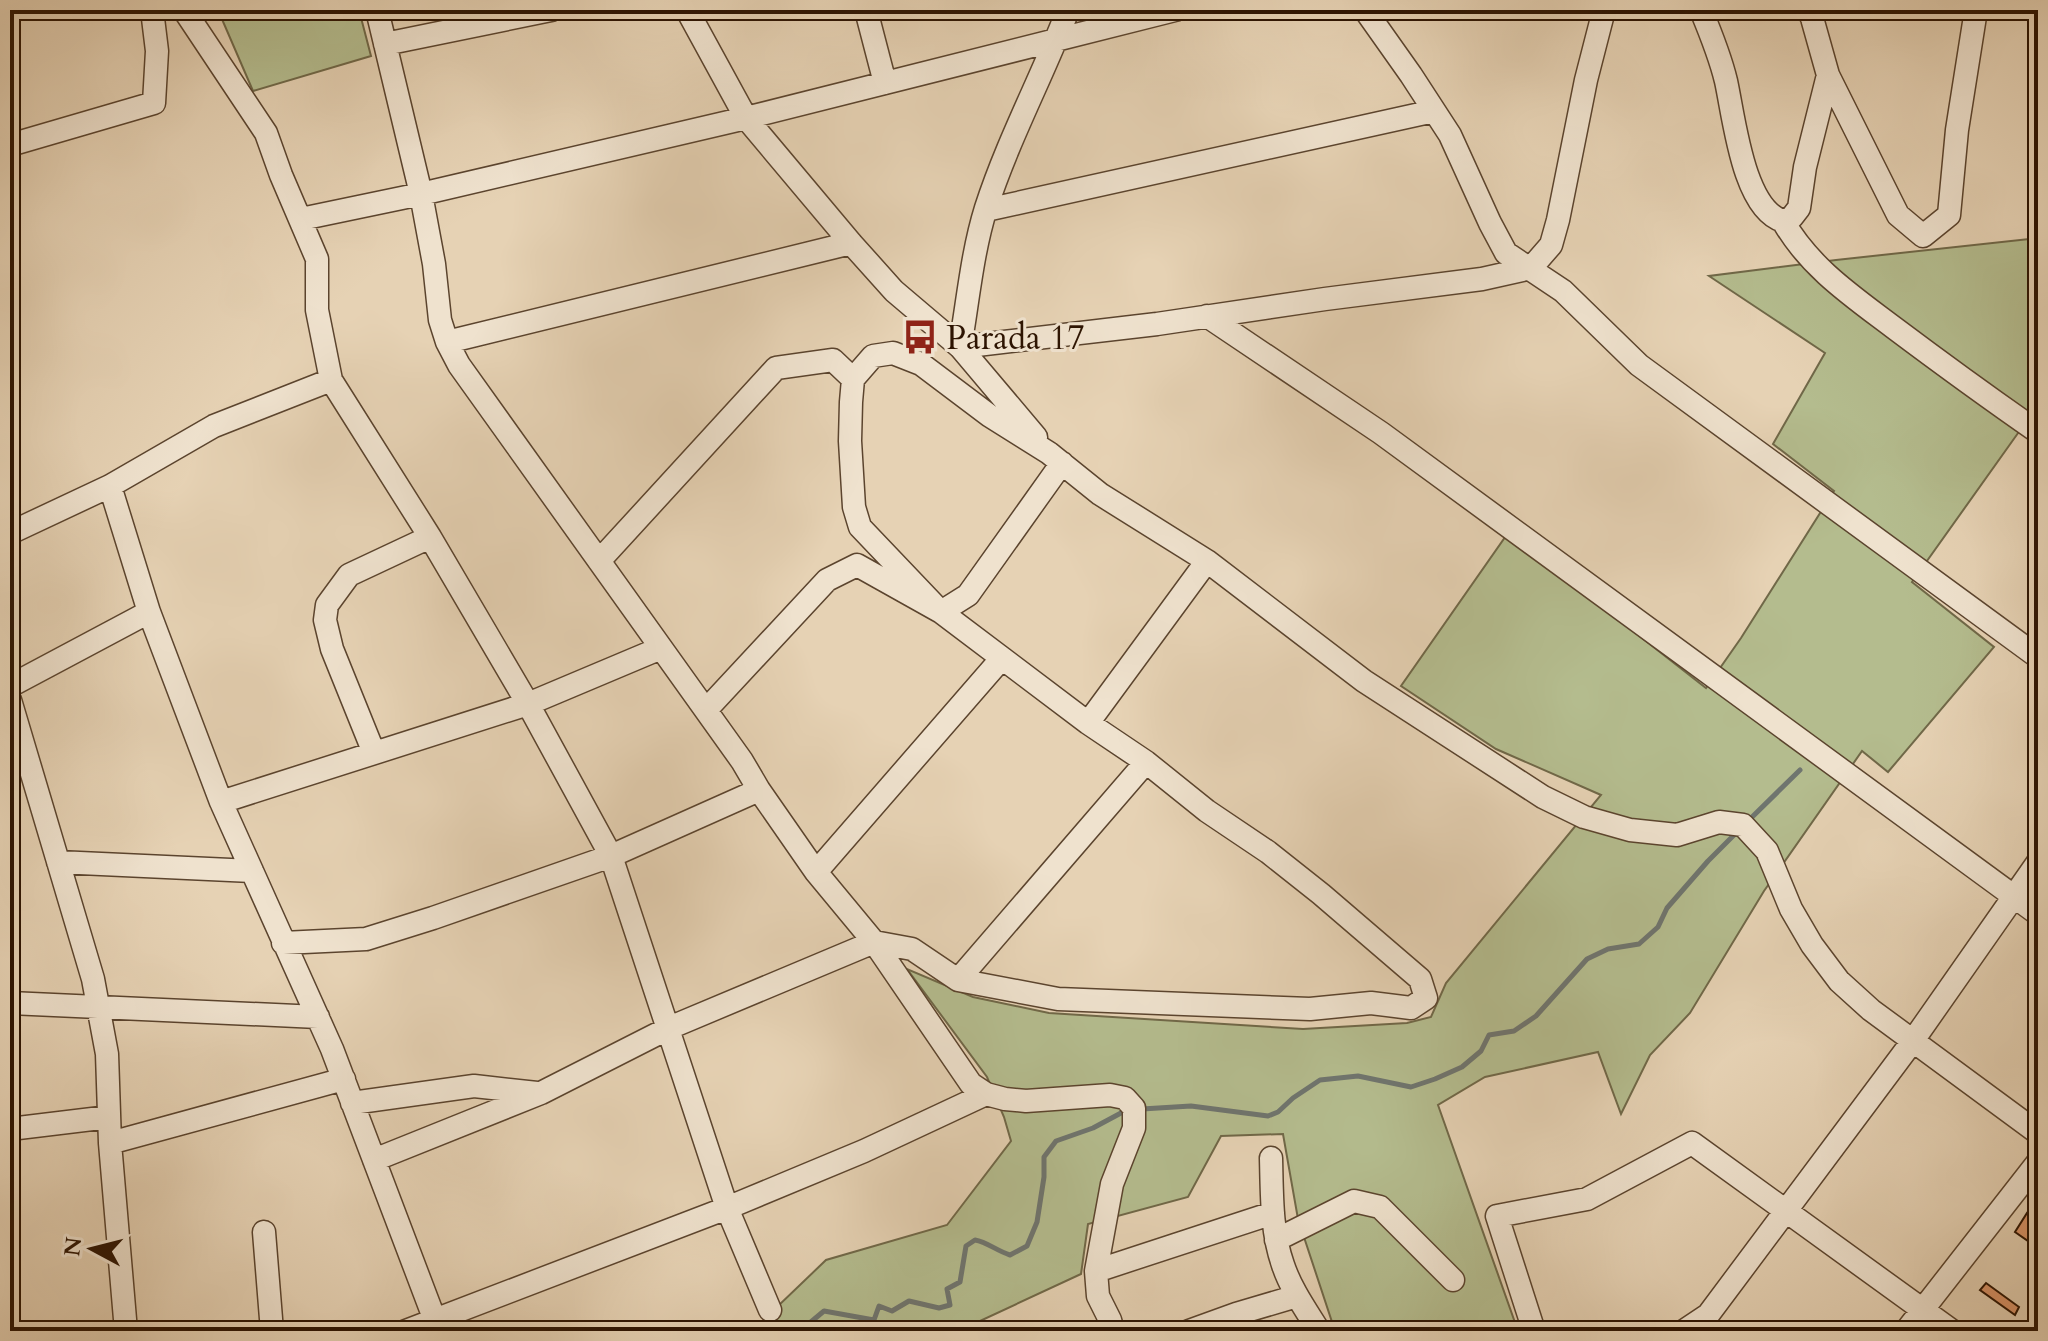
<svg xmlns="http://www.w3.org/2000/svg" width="2048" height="1341" viewBox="0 0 2048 1341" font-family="Cardo,serif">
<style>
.green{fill:#b4bc8e;stroke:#706848;stroke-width:2}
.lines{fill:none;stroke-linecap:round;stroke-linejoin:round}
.stream{stroke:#6f756f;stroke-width:5}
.building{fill:#db9569;stroke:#2d1402;stroke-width:2}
.minor-casing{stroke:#5b442e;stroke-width:25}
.minor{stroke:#efe2ce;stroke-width:22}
.labels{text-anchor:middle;stroke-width:6;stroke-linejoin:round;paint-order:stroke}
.poi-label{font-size:34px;fill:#2d1402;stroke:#efe2ce;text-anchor:start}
</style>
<rect width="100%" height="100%" fill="#e6d2b4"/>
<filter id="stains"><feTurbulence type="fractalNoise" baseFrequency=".0025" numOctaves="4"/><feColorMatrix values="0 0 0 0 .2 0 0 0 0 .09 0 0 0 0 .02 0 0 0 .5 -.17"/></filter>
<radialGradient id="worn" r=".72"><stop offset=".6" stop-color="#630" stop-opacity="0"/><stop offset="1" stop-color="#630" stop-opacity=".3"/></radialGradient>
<path class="green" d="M218 10H359L371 56 253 91Z
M2038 238V405L1912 582 1994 647 1888 772 1862 751 1764 891 1690 1013 1650 1055 1621 1114 1598 1052 1485 1077 1438 1105 1518 1331H1335L1298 1219 1283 1134 1221 1136 1188 1197 1088 1224 1081 1274 967 1327 966 1331H752L826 1260 947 1225 1011 1141 1004 1117 987 1077 907 969 973 997 1049 1013 1303 1029 1407 1023 1431 1017 1446 983 1601 795 1496 749 1401 686 1508 533 1706 688 1741 638 1834 491 1773 444 1825 353 1709 276 1836 260Z"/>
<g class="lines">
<path class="stream" d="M1747 822 1800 770
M1142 1109 1191 1106 1268 1116 1278 1112 1293 1098 1320 1080 1358 1076 1411 1087 1435 1079 1462 1067 1481 1051 1489 1035 1514 1031 1536 1016 1587 959 1608 949 1639 944 1658 927 1667 908 1708 861 1737 832
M800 1331 824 1311 874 1320 879 1306 892 1311 909 1301 939 1308 950 1305 947 1289 960 1282 966 1246 975 1240C987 1242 997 1251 1010 1255L1027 1246 1037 1222 1044 1177V1157L1056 1141 1093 1128 1121 1113 1128 1112"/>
</g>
<path class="building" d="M2027 1213 2038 1221V1248L2015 1232Z
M1986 1283 2019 1307 2015 1315 1980 1290Z"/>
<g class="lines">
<g class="minor-casing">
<path id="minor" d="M184 10 266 133 281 175 317 259V310L331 380 430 537 528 704 611 856 727 1208 770 1310
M377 10 421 194 434 264 440 320 447 342 459 365 742 761 759 790 816 872 874 942 971 1084 986 1094 1005 1099 1026 1101 1110 1095 1125 1098 1134 1108V1128L1112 1184 1096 1271 1098 1296 1110 1320 1113 1331
M687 10 746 118 851 243 894 291 960 347 1036 437
M866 10 885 83
M1365 10 1411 75 1450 135 1490 223 1506 253 1563 291 1639 365 2038 657
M1701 10C1711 34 1720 56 1726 81 1734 117 1743 209 1783 221L1792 217 1799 208 1805 167 1828 75
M1808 10 1812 18 1828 75 1898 215 1923 236 1949 215 1957 130 1976 10
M385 44 551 10
M10 145 154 103 157 51 152 10
M986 210 1434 111
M301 219 421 194 746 118 1175 10
M1783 221C1809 267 1852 296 1893 327 1941 363 1989 398 2038 432
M1207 316 1381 433 2038 914
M447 342 851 243
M960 347 1157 324 1325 299 1482 279 1531 268 1551 245 1558 220 1586 80 1604 10
M960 347C968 301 972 253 986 208 1008 140 1042 77 1068 10
M110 486 149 612 221 802 332 1049 439 1331
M10 533 110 486 214 426 331 380
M599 561 776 368 833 360 853 379
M10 686 149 612
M10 700 93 979 107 1054 110 1143 126 1331
M706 710 827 580 857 565 941 612 968 595 1062 463
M1088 723 1207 561
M374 753 332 649 325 620 327 605 349 575 430 537
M221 802 528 704 661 648
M58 862 252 871
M816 872 1002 658
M283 943 366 939 433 918 611 856 759 790
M958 980 1146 762
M10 1003 318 1017
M352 1103 474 1086 537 1093
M10 1129 109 1117
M110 1143 344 1079
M1271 1158C1272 1194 1271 1231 1283 1265 1291 1289 1306 1310 1319 1331
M374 1160 541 1093 669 1028 874 942 912 949 958 980 1058 999 1310 1009 1371 1003 1411 1008 1426 998 1420 979 1321 894 1268 852 1207 811 1146 762 1088 723 941 612 860 527 854 507 850 441 851 402 853 379 873 356 893 353 921 364 990 416 1049 453 1100 494 1207 561 1364 681 1543 797 1584 817 1630 830 1677 835 1719 822 1743 825 1767 851 1791 909 1812 945 1839 981 1871 1010 2038 1133
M264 1232 272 1331
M1276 1240 1354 1201 1380 1207 1453 1280
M1096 1271 1273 1213
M406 1331 727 1208 864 1151 986 1094
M1189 1331 1236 1314 1297 1296
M1534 1331 1497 1216 1587 1199 1692 1143 1952 1331
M1684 1331 1708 1315 1912 1042 2038 862
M1906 1331 2038 1162"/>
</g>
<use href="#minor" class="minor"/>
</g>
<defs>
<g id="bus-bare" transform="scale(2.76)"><path d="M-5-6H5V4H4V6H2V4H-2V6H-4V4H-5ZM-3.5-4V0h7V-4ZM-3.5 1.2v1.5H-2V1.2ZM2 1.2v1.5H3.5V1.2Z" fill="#8f2418" stroke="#efe2ce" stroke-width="2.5" paint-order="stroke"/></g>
</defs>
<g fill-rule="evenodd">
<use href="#bus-bare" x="920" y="337"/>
</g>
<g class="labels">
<g class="poi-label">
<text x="946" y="349">Parada 17</text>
</g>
</g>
<rect width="2048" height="1341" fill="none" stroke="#e6d2b4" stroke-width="40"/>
<rect x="12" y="12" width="2024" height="1317" fill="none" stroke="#2d1402" stroke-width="4"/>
<rect x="20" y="20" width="2008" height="1301" fill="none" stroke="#2d1402" stroke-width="2"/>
<g transform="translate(92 1249) rotate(277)" stroke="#efe2ce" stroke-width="6" paint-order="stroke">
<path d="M0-6L14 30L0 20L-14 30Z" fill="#2d1402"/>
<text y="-12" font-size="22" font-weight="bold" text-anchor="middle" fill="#2d1402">N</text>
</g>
<rect width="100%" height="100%" filter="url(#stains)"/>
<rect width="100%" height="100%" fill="url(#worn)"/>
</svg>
